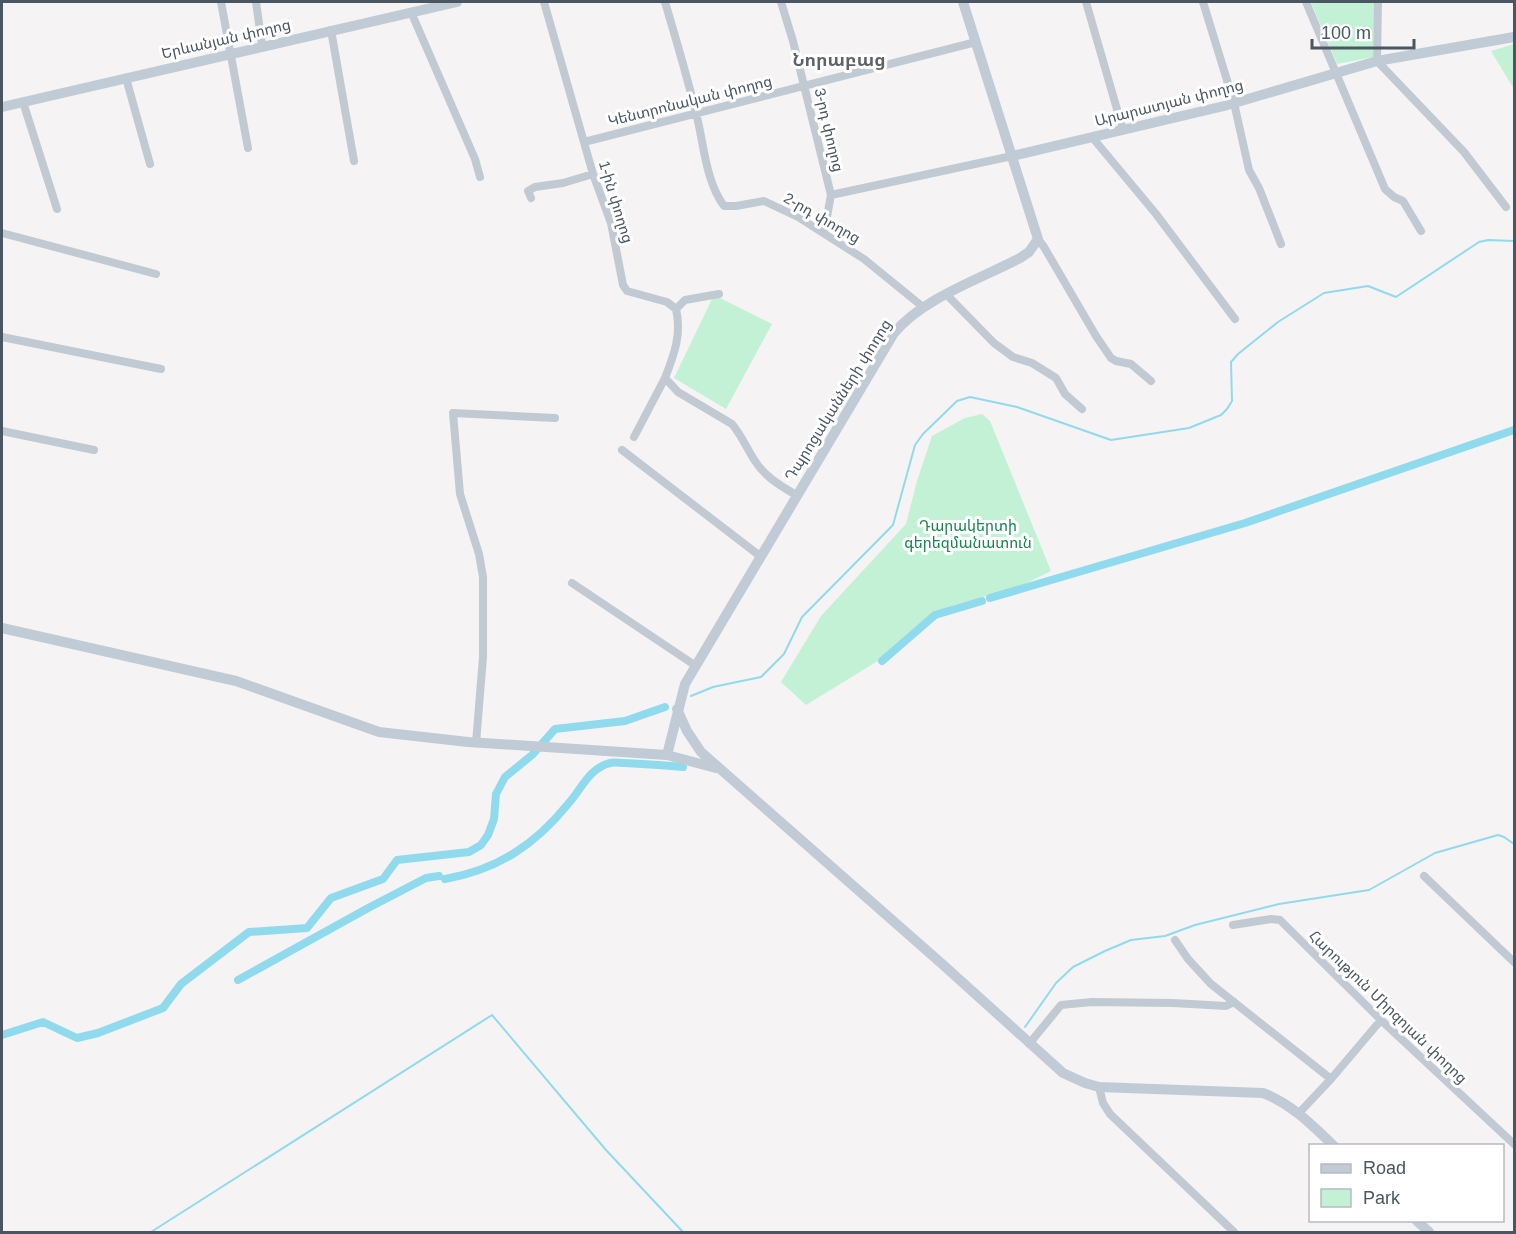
<svg xmlns="http://www.w3.org/2000/svg" width="1516" height="1234" viewBox="0 0 1516 1234" font-family="Arial,'Noto Sans Armenian',sans-serif">
<style>
.green{fill:#c3f1d5}
.lines{fill:none;stroke-linecap:round;stroke-linejoin:round}
.stream{stroke:#90daee;stroke-width:2}
.canal{stroke:#90daee;stroke-width:8}
.minor{stroke:#c1cad2;stroke-width:8}
.secondary{stroke:#c1cbd6;stroke-width:10}
.labels{text-anchor:middle;stroke-width:6;stroke-linejoin:round;paint-order:stroke}
.street-label{font-size:15px;fill:#4a5661;stroke:#fff}
.park-label{font-size:15px;fill:#17864f;stroke:#fff}
.quarter-label{font-size:18px;font-weight:bold;fill:#5f6368;stroke:#fff}
</style>
<rect width="100%" height="100%" fill="#f5f3f3"/>
<path class="green" d="M1311 2H1375L1373 57 1337 64Z
M1514 44V89L1491 51Z
M714 295 772 324 726 409 674 378Z
M982 414 990 421 1051 571 1019 587 954 605 931 615 876 662 806 705 781 682 821 616 906 524 917 481 932 436 965 418Z"/>
<g class="lines">
<path class="stream" d="M691 696 713 687 761 677 784 654 802 617 893 525 915 445 923 434 957 401 970 397 1017 407 1111 440 1189 428 1221 415 1227 409 1232 401 1231 362 1238 354 1278 322 1324 293 1368 286 1396 297 1479 242 1488 240 1514 241
M1025 1027 1056 983 1073 967 1105 951 1131 940 1165 936 1195 925 1279 904 1369 890 1435 853 1498 835 1504 837 1514 844
M151 1232 492 1015 606 1150 683 1232"/>
<path class="canal" d="M990 598 1245 523 1514 430
M882 661 935 615 982 601
M445 879C497 870 535 845 568 804 581 790 589 768 610 763 614 762 620 763 624 763 644 764 663 765 683 767
M238 980 370 907 426 878 439 876
M2 1035 43 1022 77 1038 98 1033 163 1008 181 984 249 932 307 928 331 898 383 879 397 860 469 852 481 845 488 835 494 819 496 794 505 777 532 755 555 729 625 721 665 707"/>
<path class="minor" d="M221 2 248 148
M256 2 262 45
M544 2 593 174 611 223 623 285 627 291 667 302 676 309C682 334 674 355 665 378L678 392 732 424C742 436 747 449 755 461 765 477 781 486 796 495
M665 2C676 39 687 76 696 113 704 143 705 180 724 206H736L764 201 798 217 864 259 923 307
M781 2 793 41 831 195 824 233
M1086 2 1123 130
M1203 2 1234 103 1249 170 1259 188 1281 244
M1306 2 1385 189 1394 197 1403 201 1421 231
M1378 2 1377 61 1464 152 1506 207
M411 12 475 159 480 177
M331 30 354 161
M126 78 150 164
M23 102 57 209
M1092 137 1156 214 1235 319
M584 142 976 42
M831 195 1012 156
M531 198 528 191 535 187 563 183 593 174
M2 233 156 274
M1038 239 1044 247 1096 336 1111 358 1116 361 1131 364 1151 381
M947 295 994 343 1013 357 1032 363 1056 378 1065 394 1082 409
M676 309 685 300 719 294
M2 337 161 369
M2 431 94 450
M634 437 665 378
M622 450 760 556
M572 583 696 666
M476 743 483 657V577L479 554 460 494 453 413 555 418
M1424 876 1514 962
M1233 925 1271 919 1280 920 1381 1020 1514 1144
M1175 940 1188 959 1211 984 1331 1079
M1029 1044 1061 1005 1092 1002 1173 1003 1226 1006 1234 1002
M1099 1087 1103 1103 1110 1114 1234 1232
M1299 1113 1331 1079 1381 1020"/>
<path class="secondary" d="M2 107 457 2
M1012 156 1224 106 1377 61 1514 37
M2 628 236 681 379 732 468 742 667 755 716 768
M677 709 687 731 701 752 941 963 1063 1073 1085 1083 1099 1087 1263 1093C1292 1104 1312 1125 1334 1146
M667 755 685 684 894 333C923 298 980 279 1020 258L1029 252 1038 239 963 2
M1416 1220 1429 1232"/>
</g>
<g class="labels">
<g class="street-label">
<text transform="translate(226 39) rotate(-13)" y="5">Երևանյան փողոց</text>
<text transform="translate(690 101) rotate(-14)" y="5">Կենտրոնական փողոց</text>
<text transform="translate(1169 103) rotate(-14)" y="5">Արարատյան փողոց</text>
<text transform="translate(829 130) rotate(77)" y="5">3-րդ փողոց</text>
<text transform="translate(616 202) rotate(73)" y="5">1-ին փողոց</text>
<text transform="translate(822 218) rotate(30)" y="5">2-րդ փողոց</text>
<text transform="translate(838 400) rotate(-58)" y="5">Դպրոցականների փողոց</text>
<text transform="translate(1388 1007) rotate(44)" y="5">Հարություն Միրզոյան փողոց</text>
</g>
<g class="park-label">
<text x="968" y="531">Դարակերտի<tspan x="968" dy="17">գերեզմանատուն</tspan></text>
</g>
<g class="quarter-label">
<text x="839" y="66">Նորաբաց</text>
</g>
</g>
<rect width="1516" height="1234" fill="none" stroke="#4a5661" stroke-width="6"/>
<rect x="1309" y="1144" width="195" height="78" fill="#ffffff" stroke="#b7bbc0" stroke-width="1.5"/>
<rect x="1321" y="1164" width="30" height="9" fill="#c1cbd6" stroke="#b7bbc0" stroke-width="1.5"/>
<text x="1363" y="1174" font-size="18" fill="#4a5661">Road</text>
<rect x="1321" y="1189" width="30" height="18" fill="#c3f1d5" stroke="#b7bbc0" stroke-width="1.5"/>
<text x="1363" y="1204" font-size="18" fill="#4a5661">Park</text>
<path d="M1312 39v9h102v-9" fill="none" stroke="#4a5661" stroke-width="3"/>
<text x="1321" y="39" font-size="18" fill="#4a5661" stroke="#ffffff" stroke-width="4.5" paint-order="stroke">100 m</text>
</svg>
